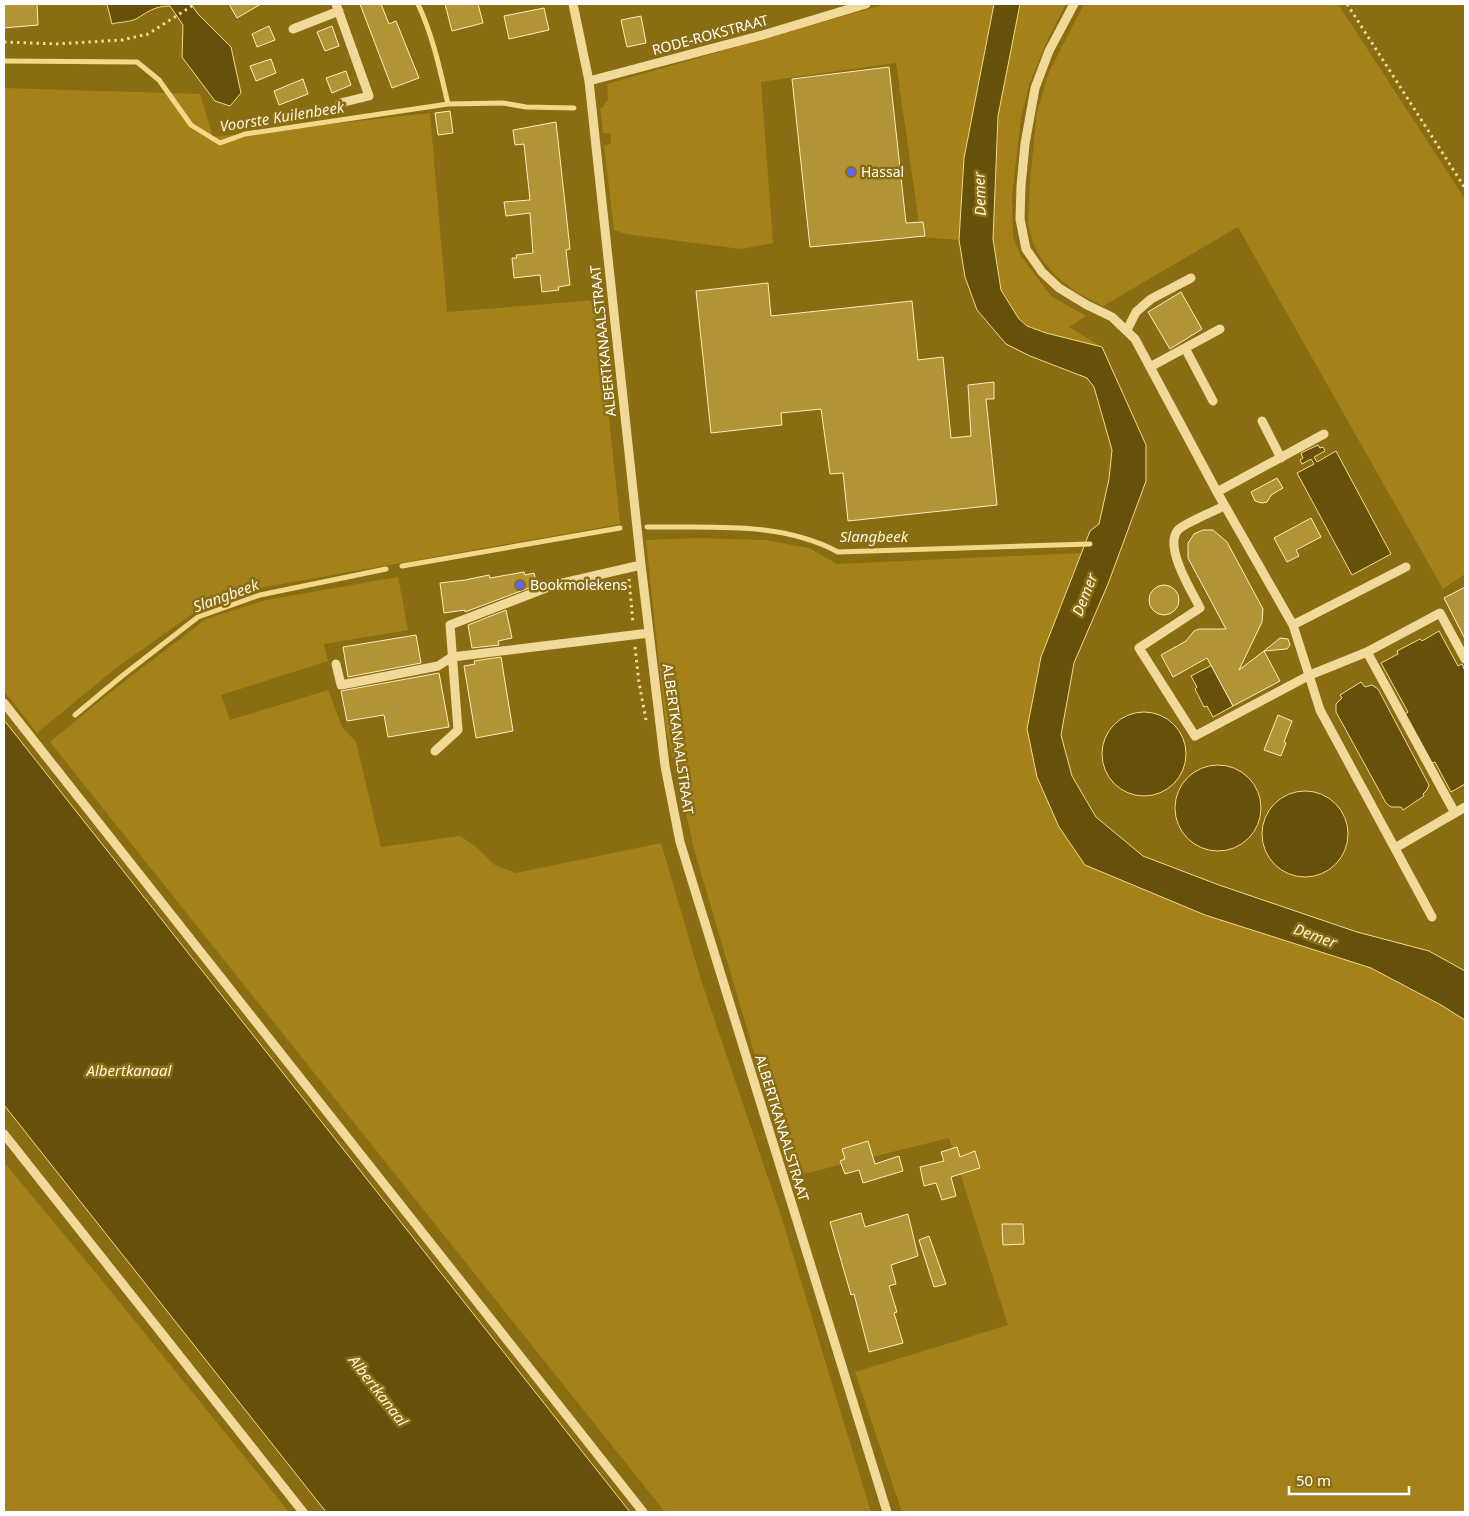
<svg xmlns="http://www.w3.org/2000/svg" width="1469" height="1516" viewBox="0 0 1469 1516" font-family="'Noto Sans',sans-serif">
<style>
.green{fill:#a5811a}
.water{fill:#66510b;stroke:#f4d88a}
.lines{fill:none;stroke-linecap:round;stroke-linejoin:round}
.stream{stroke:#f4d88a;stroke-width:5}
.building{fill:#b29336;stroke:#fcecbf}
.path{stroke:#f1da99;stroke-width:3;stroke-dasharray:2.5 4;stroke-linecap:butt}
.minor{stroke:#f1da99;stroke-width:9}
.poi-dot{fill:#5868ff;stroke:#8a6d12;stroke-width:2}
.labels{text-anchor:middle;stroke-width:5;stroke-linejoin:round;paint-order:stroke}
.street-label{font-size:14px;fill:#fff;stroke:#8a6d12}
.poi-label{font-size:14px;fill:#fff;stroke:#8a6d12;text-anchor:start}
.water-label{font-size:15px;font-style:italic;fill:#fdf5df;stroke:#8a6d12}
</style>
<rect width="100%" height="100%" fill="#8a6d12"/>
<path class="green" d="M886 4H994L964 158 959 240 921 237 896 63 761 82 773 243 741 249 626 234 614 230 604 145 611 144 610 133H603L600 108H602L608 99 607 84Z
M1020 4H1066L1046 43 1029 85 1021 117 1012 195 1013 237 1021 256 1051 296 1086 316 1069 327 1102 347 1046 333 1027 326 1019 319 1001 290 993 239 998 116Z
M1084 4H1338L1465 199V574L1443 589 1238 227 1103 306 1076 292 1056 276 1042 260 1033 243 1028 223 1030 181 1037 112 1049 72Z
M4 88 200 94 213 137 430 113 447 312 597 300 620 524 265 587 201 608 116 668 37 733 4 691Z
M697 538 765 540 809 548 837 564 1081 553 1041 657 1027 729 1037 777 1059 827 1303 946 1371 968 1441 1005 1465 1020V1512H902L855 1372 1008 1325 949 1138 791 1177 695 853 666 729 646 540Z
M398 577 408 630 324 644 328 661 221 695 230 720 328 690 342 727 356 742 381 847 460 836 475 846 495 865 516 873 661 843 702 983 783 1222 871 1512H665L50 742 112 691 206 619 266 600Z
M4 1162 109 1289 289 1512H4Z"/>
<path class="water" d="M107 4H191L198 14 231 47 241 93 230 106 215 101 182 57 183 25 170 6C154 6 148 12 136 19 130 22 119 22 112 24Z
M994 4H1020L998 116 993 239 1001 290 1019 319 1027 326 1046 333 1102 347 1146 445V481L1108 584 1074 663 1061 735 1072 776 1096 817 1143 856 1219 885 1357 932 1429 951 1465 971V1020L1441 1005 1371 968 1205 915 1085 865 1059 827 1037 777 1027 729 1041 657 1090 531 1099 524 1109 479 1112 450 1094 387 1087 378 1030 356 1006 344 977 310 965 277 959 240 964 158Z
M1318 445 1320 448 1323 447 1325 451 1314 457 1317 462 1336 451 1391 554 1352 575 1297 473 1314 464 1311 459 1302 464 1300 460 1303 458 1301 453Z
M1439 631 1458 666 1462 664 1465 671V784L1451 792 1435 762 1431 763 1405 714 1408 712 1381 663 1398 654 1397 651 1420 639 1422 641Z
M1212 665 1233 706 1213 717 1207 706 1204 707 1195 689 1197 687 1191 676Z
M1361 682 1365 687 1372 685 1378 689 1429 785 1427 790 1423 794 1424 796 1403 810 1401 807H1391L1386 803 1336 712V704L1342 698 1340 695Z
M1102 754a42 42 0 1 1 84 0a42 42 0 1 1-84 0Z
M4 720 630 1512H326L4 1105Z
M1175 808a43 43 0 1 1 86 0a43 43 0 1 1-86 0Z
M1262 834a43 43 0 1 1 86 0a43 43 0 1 1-86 0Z"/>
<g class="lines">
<path class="stream" d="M418 4C433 36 440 70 448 104
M4 61 137 62 159 80 191 125 220 143 245 134 448 104 503 103 526 107 574 108
M647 527C711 528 780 521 838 552L1090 544
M402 566 620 528
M75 715 122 676 198 617 260 595 386 569"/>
</g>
<path class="building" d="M4 4H37L38 25 4 28Z
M229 4H261L237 18Z
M360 4H381L389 24 396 21 419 78 392 88Z
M445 4H478L483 23 452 31Z
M544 8 549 30 509 39 504 16Z
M641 16 646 43 627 47 621 20Z
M269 26 275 40 257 47 252 34Z
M332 26 339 46 325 51 317 32Z
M271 59 276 73 256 81 250 66Z
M889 67 906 223 923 222 925 236 810 247 792 79Z
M346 71 351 85 332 93 326 78Z
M303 79 308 94 279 105 274 91Z
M450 111 453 133 438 135 435 113Z
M556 122 570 249 566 250 570 285 558 287 559 290 542 292 540 275 514 278 512 258H517L516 255 533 253 530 213 506 216 504 202 530 200 524 144 515 145 513 130Z
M768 283 771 316 912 301 918 360 943 357 951 438 971 436 968 385 994 382V399H986L997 505 848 521 843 473 830 474 821 409 781 413 782 425 711 433 696 291Z
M1181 292 1202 329 1170 349 1148 312Z
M1277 478 1283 488 1271 495 1267 502 1262 503 1255 501 1251 492Z
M1311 518 1321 537 1296 550 1299 556 1287 562 1274 538Z
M1203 530H1213L1227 542 1263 609 1262 622 1239 670 1264 651 1280 681 1233 706 1207 658 1173 677 1161 655 1186 641 1194 631 1199 629H1226L1188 558V543L1194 534Z
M524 572 525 575 534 573 537 585 465 612V610L444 613 440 583 465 580 489 575 490 578Z
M1149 600a15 15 0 1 1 30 0a15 15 0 1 1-30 0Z
M1465 587V639L1444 598Z
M506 610 512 638 498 641 499 645 472 648 468 625Z
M416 635 421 663 348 677 343 647Z
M1280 638 1288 639 1290 645 1287 649 1264 651Z
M501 657 513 731 476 738 464 666 475 664 474 661Z
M439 673 449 727 388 737 384 715 347 721 341 691Z
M1278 715 1292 721 1284 742 1286 743 1281 756 1264 750Z
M868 1141 875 1164 899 1156 903 1171 863 1183 859 1170 845 1174 840 1161 845 1159 842 1149Z
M957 1147 960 1157 975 1151 980 1168 951 1177 956 1196 942 1200 936 1183 924 1186 920 1167 944 1161 941 1152Z
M861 1213 865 1227 908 1214 918 1256 891 1265 896 1284 889 1286 897 1312 894 1313 903 1343 869 1352 854 1294 851 1295 830 1222Z
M1002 1224H1023L1024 1244 1003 1245Z
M929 1236 946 1284 934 1287 919 1240Z"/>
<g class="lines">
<path class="path" d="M1347 4 1465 188
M4 42 56 44 122 40 148 34 195 4
M629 579 633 623
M635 647 639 683 646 720"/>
<path class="minor" d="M336 4 369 96 340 103
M573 4 589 81 641 565 665 766 680 842 887 1512
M1074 4 1049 51 1035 88 1025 144 1021 186 1020 219 1026 249 1042 272 1059 288 1087 305 1112 317 1135 339 1217 492 1293 625 1320 710 1432 917
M293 29 339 11
M589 81 766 34 866 4
M1127 330 1136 312 1151 299 1191 278
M1185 348 1213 401
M1150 367 1220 329
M1262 421 1281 458
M1217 492 1324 434
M1224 506C1214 511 1186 523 1179 529 1162 545 1192 591 1200 608L1139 648 1195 736 1310 675 1367 652 1440 613 1465 659
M1293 625 1406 567
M1367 652 1455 813
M336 664 341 685 438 666 452 657 649 633
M4 703 643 1512
M435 751 458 730 450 625 554 585 641 565
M1395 848 1465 807
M4 1134 303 1512"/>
</g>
<g class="poi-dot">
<circle cx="851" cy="172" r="5"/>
<circle cx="520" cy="585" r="5"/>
</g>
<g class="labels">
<g class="street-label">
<text transform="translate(710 35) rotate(-15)" y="5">RODE-ROKSTRAAT</text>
<text transform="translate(603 341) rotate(-96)" y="5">ALBERTKANAALSTRAAT</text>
<text transform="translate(678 739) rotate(82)" y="5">ALBERTKANAALSTRAAT</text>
<text transform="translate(782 1128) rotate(73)" y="5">ALBERTKANAALSTRAAT</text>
</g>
<g class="poi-label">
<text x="861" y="177">Hassal</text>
<text x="530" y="590">Bookmolekens</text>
</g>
<g class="water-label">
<text transform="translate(282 117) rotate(-9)" y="5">Voorste Kuilenbeek</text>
<text transform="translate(980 194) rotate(-92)" y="5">Demer</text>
<text x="874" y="542">Slangbeek</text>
<text transform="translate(1085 595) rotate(-69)" y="5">Demer</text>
<text transform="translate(226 596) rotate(-20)" y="5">Slangbeek</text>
<text transform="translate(1315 936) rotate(20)" y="5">Demer</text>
<text x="129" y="1076">Albertkanaal</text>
<text transform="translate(378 1391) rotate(52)" y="5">Albertkanaal</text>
</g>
</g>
<rect width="1469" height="1516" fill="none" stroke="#ffffff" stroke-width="10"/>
<path d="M1289 1486v8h120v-8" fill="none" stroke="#ffffff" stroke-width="2.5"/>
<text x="1296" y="1486" font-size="15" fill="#ffffff" stroke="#8a6d12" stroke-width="4" paint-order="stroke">50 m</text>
</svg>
